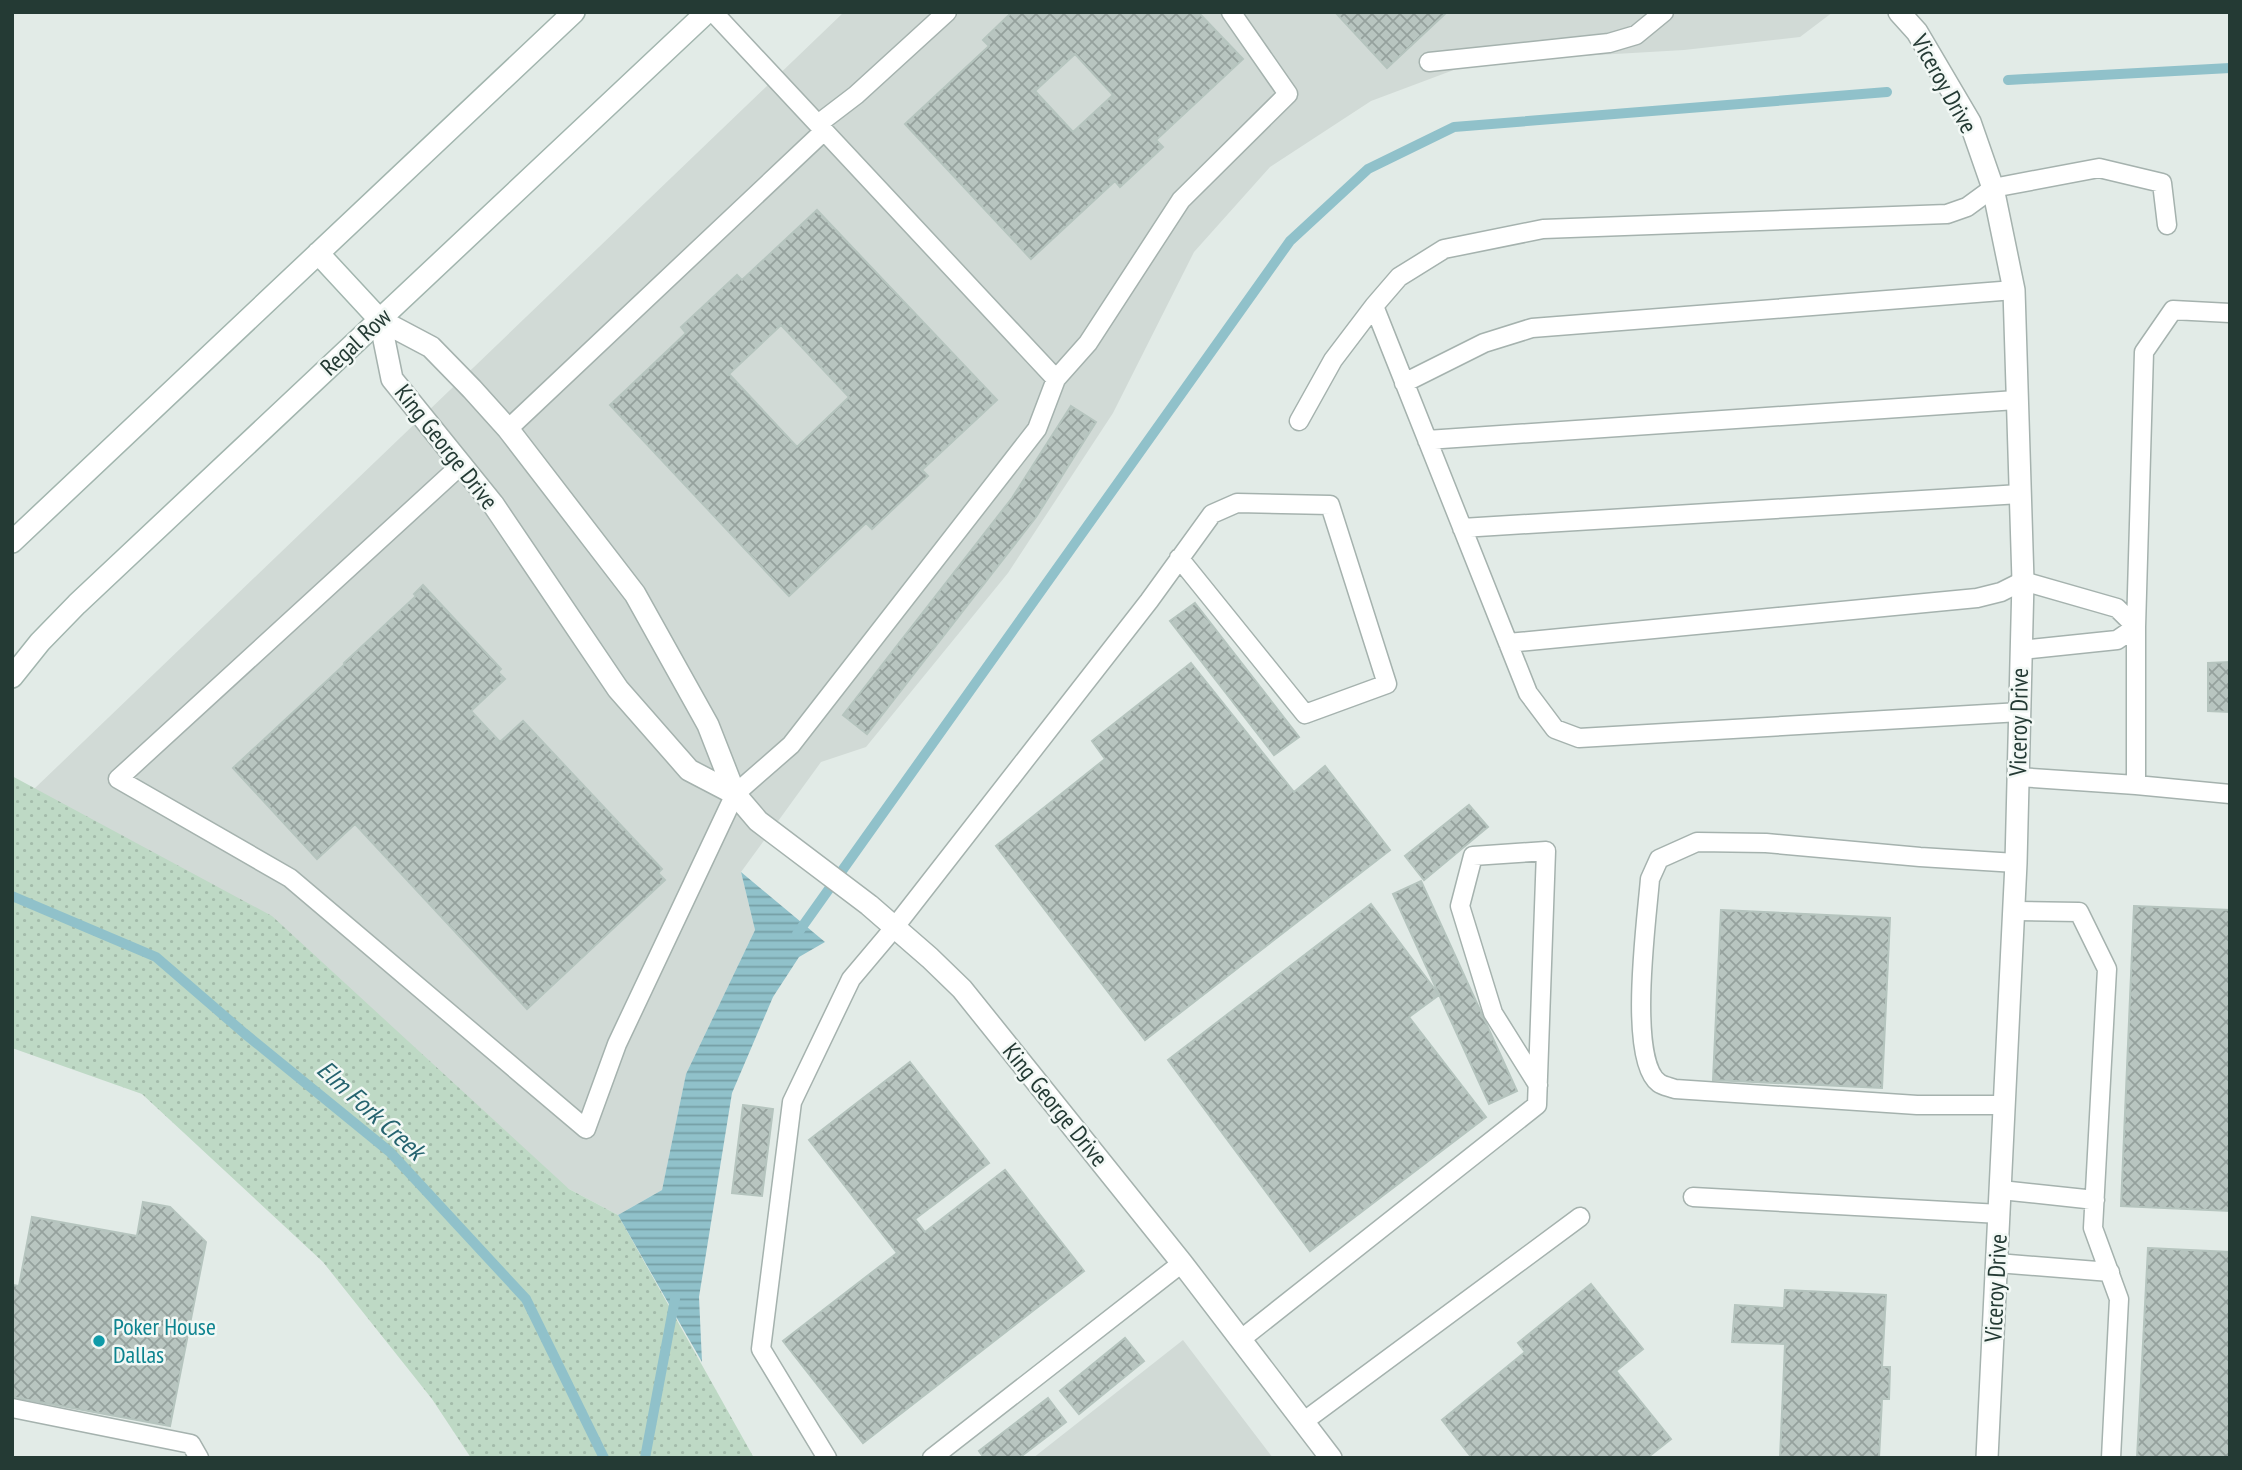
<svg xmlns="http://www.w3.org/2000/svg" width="2242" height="1470" viewBox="0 0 2242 1470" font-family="'PT Sans Narrow',sans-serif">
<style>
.built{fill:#d1dad6}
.grass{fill:url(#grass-dots)}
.water{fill:url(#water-rules)}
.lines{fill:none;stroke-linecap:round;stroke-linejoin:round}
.stream{stroke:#90c1ca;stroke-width:10}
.building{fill:url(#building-cross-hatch);stroke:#b5c4be;stroke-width:2;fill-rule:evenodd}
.lane-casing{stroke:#a5b2ae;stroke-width:21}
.street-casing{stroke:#a5b2ae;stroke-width:24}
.secondary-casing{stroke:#a2b5ae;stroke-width:24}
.lane{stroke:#fff;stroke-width:18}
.street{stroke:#fff;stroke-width:21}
.secondary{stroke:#fff;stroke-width:21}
.culture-dot{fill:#0f9aa8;stroke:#f2f8f5;stroke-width:2.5}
.labels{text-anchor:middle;stroke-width:5;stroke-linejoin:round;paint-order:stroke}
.street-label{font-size:24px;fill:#243a34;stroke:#f2f8f5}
.culture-label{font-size:24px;fill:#0d838f;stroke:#f2f8f5;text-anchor:start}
.water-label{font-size:26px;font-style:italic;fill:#25636f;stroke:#f2f8f5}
</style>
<defs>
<pattern id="grass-dots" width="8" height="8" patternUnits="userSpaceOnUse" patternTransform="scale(1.75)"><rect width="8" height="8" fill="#bed9c5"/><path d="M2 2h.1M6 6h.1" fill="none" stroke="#a3bbaa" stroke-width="1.8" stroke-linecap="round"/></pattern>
<pattern id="water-rules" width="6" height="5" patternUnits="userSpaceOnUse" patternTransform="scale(1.75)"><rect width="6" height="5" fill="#90c1ca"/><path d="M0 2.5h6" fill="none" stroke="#759ea5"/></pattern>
<pattern id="building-cross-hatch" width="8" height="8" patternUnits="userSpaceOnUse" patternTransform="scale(1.75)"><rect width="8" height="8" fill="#b8c5c0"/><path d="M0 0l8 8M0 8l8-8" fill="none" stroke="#95a19d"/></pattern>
</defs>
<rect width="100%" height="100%" fill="#e2ebe7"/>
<path class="built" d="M844 12H1833L1800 37 1684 50 1475 62 1371 101 1270 167 1194 252 1113 413 1008 573 866 747 821 762 741 872 755 930 686 1074 662 1190 618 1215 569 1189 34 789Z
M1183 1340 1273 1458H1033Z"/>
<path class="grass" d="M12 776 272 916 569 1189 618 1215 754 1458H471L432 1399 323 1262 142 1094 12 1048Z"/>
<path class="water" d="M741 872 825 942 799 957 773 997 732 1093 699 1297 702 1362 618 1215 662 1190 686 1074 755 930Z"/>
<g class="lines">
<path class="stream" d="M2008 80 2230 68
M12 896 156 957 244 1033 390 1152 526 1299 604 1458
M797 934 1290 241 1368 169 1454 127 1887 92
M645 1458 675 1299"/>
</g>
<path class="building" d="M1012 12H1198L1243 59 1156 140 1163 147 1120 187 1115 181 1031 259 905 124 989 46 983 40ZM1075 54 1113 95 1073 132 1035 91Z
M1335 12H1447L1387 68Z
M817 210 997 400 922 470 928 476 872 529 866 523 789 596 610 405 686 333 681 327 737 275 742 280ZM781 325 849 397 797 447 729 374Z
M1071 406 1096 422 1036 517 867 734 843 715 1012 498Z
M423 585 501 669 498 672 505 679 471 711 500 742 523 721 662 869 658 873 665 880 527 1009 355 824 317 859 233 768 345 664 344 663 416 596 414 594Z
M1195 603 1299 737 1274 755 1170 621Z
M2230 662V712L2208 711V663Z
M1191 663 1294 792 1325 766 1390 850 1145 1040 996 846 1105 759 1092 741Z
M1469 805 1488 827 1424 880 1405 856Z
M1421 881 1517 1091 1489 1104 1393 894Z
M1371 904 1439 995 1409 1017 1486 1117 1310 1251 1168 1060Z
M2134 906 2230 910V1211L2121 1206Z
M1721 910 1890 918 1882 1088 1713 1080Z
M910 1062 989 1163 915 1219 925 1232 1005 1170 1084 1271 863 1443 783 1341 897 1253 809 1140Z
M743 1105 773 1109 762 1196 732 1193Z
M143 1202 170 1207 206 1242 170 1426 12 1397V1285L19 1286 32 1217 137 1236Z
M2148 1248 2230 1252V1458H2137Z
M1591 1284 1643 1349 1616 1371 1671 1439 1647 1458H1472L1442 1420 1525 1352 1518 1343Z
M1785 1290 1886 1295 1882 1367H1890L1889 1399H1882L1879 1458H1780L1785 1344 1732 1342 1735 1305 1784 1308Z
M1125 1338 1144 1361 1079 1414 1060 1391Z
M1048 1398 1066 1422 1019 1458H984L979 1451Z"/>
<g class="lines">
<g class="lane-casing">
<path id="lane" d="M1429 62 1609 43 1636 35 1664 12
M818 124 856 95 947 12
M2230 313 2173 310 2144 352 2136 627V785L2230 794
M1056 379 1088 343 1181 200 1288 94 1231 12
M1404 383 1484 343 1532 328 2014 290
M1299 421 1333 360 1374 306
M508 429 824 131
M1427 440 2016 400
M461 465 118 779 290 878 586 1129 617 1044 735 794 791 745 1037 429 1056 379 713 12
M1462 528 2020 494
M1508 643 1977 598 2001 592 2023 581 2117 608 2136 627
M2021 650 2117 640 2136 627
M2020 712 1579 738 1555 729 1528 693 1374 306 1399 277 1444 249 1543 229 1947 214 1967 207 1993 188 2099 168 2162 183 2167 225
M2018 777 2136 785
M2015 911 2079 912 2107 969 2093 1228 2119 1299 2111 1458
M2005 1105H1917L1675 1089C1670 1087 1663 1086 1659 1083 1627 1060 1647 918 1650 879L1659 859 1697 842 1766 843 1920 857 2016 863
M2001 1190 2095 1200
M1693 1197 2000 1214
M1997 1263 2110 1272
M1240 1340 1537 1105 1546 851 1473 856 1460 906 1493 1013 1538 1085
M12 1408 191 1444 199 1458
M1303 1422 1580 1217
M827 1458 761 1349 792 1102 851 979 894 928 1149 601 1212 514 1237 503 1330 505 1387 684 1305 714 1179 558
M932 1458 1182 1263"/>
</g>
<g class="street-casing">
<path id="street" d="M1899 12 1917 32 1970 122 1993 188 2014 290 2023 581 2016 863 1987 1458
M380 320 431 347 472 389 508 429 635 594 708 725 735 794 758 821 869 905 930 958 962 989 1182 1263 1331 1458
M380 320 392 379 493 504 618 689 689 770 735 794"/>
</g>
<g class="secondary-casing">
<path id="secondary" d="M318 253 380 320
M12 542 574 12
M12 677 40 642 77 604 707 12"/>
</g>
<use href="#lane" class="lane"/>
<use href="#street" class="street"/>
<use href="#secondary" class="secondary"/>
</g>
<circle class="culture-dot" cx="99" cy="1341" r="7"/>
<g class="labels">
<g class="street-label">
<text transform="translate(1944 84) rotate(61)" y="8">Viceroy Drive</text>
<text transform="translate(356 342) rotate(-43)" y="8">Regal Row</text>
<text transform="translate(446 447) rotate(52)" y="8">King George Drive</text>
<text transform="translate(2019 722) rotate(-89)" y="8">Viceroy Drive</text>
<text transform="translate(1055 1105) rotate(51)" y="8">King George Drive</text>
<text transform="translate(1996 1288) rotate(-87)" y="8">Viceroy Drive</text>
</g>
<g class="culture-label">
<text x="113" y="1335">Poker House<tspan x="113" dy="28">Dallas</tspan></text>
</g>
<g class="water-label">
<text transform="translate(371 1110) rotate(42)" y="9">Elm Fork Creek</text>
</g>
</g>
<rect width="2242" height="1470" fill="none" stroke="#243a34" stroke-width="28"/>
</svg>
